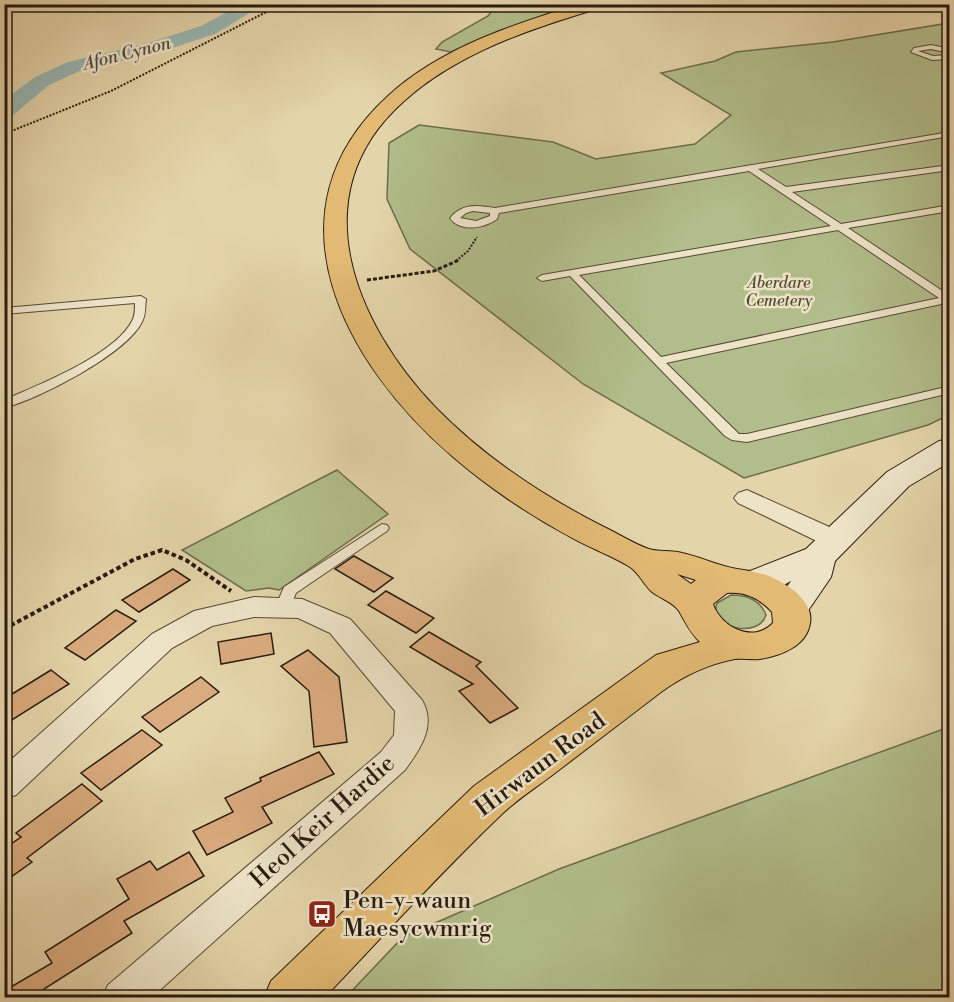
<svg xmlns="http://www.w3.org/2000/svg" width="954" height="1002" viewBox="0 0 954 1002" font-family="'Libre Bodoni',serif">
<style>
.green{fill:#b1bd8a;stroke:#6d6c4d;stroke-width:1.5}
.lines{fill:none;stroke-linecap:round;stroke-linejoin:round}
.river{fill:#98b6b2;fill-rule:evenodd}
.building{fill:#daab7e;stroke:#291b10;stroke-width:1.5}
.lane-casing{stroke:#584936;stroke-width:2}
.street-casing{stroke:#584936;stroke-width:2}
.secondary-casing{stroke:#291b10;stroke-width:2}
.primary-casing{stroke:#291b10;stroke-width:2}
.path-far2{stroke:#291b10;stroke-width:2;stroke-dasharray:2 1.5;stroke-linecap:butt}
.path-far1{stroke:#291b10;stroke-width:3;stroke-dasharray:4 2;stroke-linecap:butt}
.path{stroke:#291b10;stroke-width:4;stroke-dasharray:4.5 3;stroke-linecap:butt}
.lane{fill:#ede3c7;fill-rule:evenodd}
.street{fill:#ede3c7;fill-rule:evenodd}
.secondary{fill:#ede3c7;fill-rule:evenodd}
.primary{fill:#e2ba74;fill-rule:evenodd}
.labels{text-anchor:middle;stroke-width:5;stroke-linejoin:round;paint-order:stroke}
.far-park-label{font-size:16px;font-style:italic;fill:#524c35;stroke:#ede3c7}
.far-water-label{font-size:18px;font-style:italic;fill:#4a4a41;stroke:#ede3c7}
.near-street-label{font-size:24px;fill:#291b10;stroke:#ede3c7}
.near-poi-label{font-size:24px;fill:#291b10;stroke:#ede3c7;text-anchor:start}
</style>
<rect width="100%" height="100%" fill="#e4d4a9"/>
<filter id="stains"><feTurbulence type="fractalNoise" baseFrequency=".00333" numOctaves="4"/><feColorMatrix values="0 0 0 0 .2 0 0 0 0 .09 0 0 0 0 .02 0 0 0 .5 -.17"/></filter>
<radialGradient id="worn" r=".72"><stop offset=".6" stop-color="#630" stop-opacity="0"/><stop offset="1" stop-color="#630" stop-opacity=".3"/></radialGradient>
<path class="green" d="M486 5H580L499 31 451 52 436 49 442 42 488 16 493 10Z
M949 23V415L928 425 744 478 583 384 410 249 387 199 389 143 419 125 553 142 596 159 695 144 731 115 661 73 715 61 736 52 833 42Z
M337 470 388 514 279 590 269 588 246 591 182 550Z
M731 595C746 595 760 599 766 615 758 640 708 627 717 603Z
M949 727V997H346L403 937 559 869Z"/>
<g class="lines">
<path class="river" d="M242 4H264L215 34 160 52 82 70 49 85 12 116 4 118V100L35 77 68 62 148 43 201 26Z"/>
</g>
<path class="building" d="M354 556 393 578 374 592 335 569Z
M173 569 190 580 139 612 122 600Z
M386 591 434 618 416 633 368 605Z
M116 610 136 621 85 660 65 648Z
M429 632 481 662 476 666 518 708 490 723 459 691 473 684 410 647Z
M271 633 274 654 221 664 218 642Z
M308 650 339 677 347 742 314 747 309 691 281 666Z
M51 670 69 684 4 725V699Z
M201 677 219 692 160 732 142 717Z
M142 730 162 745 101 790 81 773Z
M319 752 334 774 262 807 272 823 207 855 193 831 233 812 225 798 261 781 260 778Z
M82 784 102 801 27 858 32 862 4 882V849L21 837 16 833Z
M189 852 204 876 124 921 132 933 44 989 49 998H4V991L52 963 45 952 129 899 117 879 150 861 157 870Z"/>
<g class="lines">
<g class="lane-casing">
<path id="lane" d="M931 45 950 49V53L931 49 918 51 933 56 950 55V59L932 60 911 52 914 48Z
M950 132V136L758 169 786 187 950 165V170L792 192 841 224 950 205V211L848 228 950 296V304L946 303 666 363 739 434H747L950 386V393L747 442 732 440 725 436 570 276 542 281 537 278 542 275 831 226 749 171 499 213 497 219C485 228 460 233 450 218 462 203 478 205 495 208ZM473 211 490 213V216L476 221 460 218 466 213ZM838 230 939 298 661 357 579 275Z
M141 296 146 299C145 306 146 315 142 322 126 354 39 399 4 408V400C38 385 115 355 132 321 135 316 135 309 135 303L4 314V308Z
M382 524 387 525 389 528 387 531 296 593 288 612H278L275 608 284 587Z"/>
</g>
<g class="street-casing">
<path id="street" d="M747 490 845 534 849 540 845 546 836 548 827 546 738 503 734 498 738 493Z
M254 597 302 599 350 619 422 700C437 726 420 749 405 770L151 998H102L108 985 381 752 394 735 395 711 330 633 298 618 254 617 212 626 172 648 16 795 4 799V766L152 634 194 611Z"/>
</g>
<g class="secondary-casing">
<path id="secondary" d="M950 439V462L909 486 835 561 831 577 803 618 790 621 777 618 772 609 791 581C775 590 758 596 740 591L735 583 740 575 806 549 887 472 939 441Z"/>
</g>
<g class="primary-casing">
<path id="primary" d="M580 4H605L603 7C533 28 458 52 403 102 300 194 355 324 436 408 484 457 543 496 604 527 619 534 634 544 649 549 659 552 671 550 682 553 701 557 719 566 737 569 751 571 764 573 777 580 792 587 814 604 810 623 807 646 780 656 760 659 752 660 743 658 735 659 708 664 683 676 661 692 626 719 590 746 555 773 538 786 519 798 503 813 441 872 383 936 324 998H264L271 981 474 786 656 655 700 642C690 633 686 623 679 611 674 603 660 598 652 592 644 585 639 573 630 567 613 556 592 549 574 539 531 516 489 488 452 456 345 364 261 212 388 96 440 48 514 24 580 4ZM677 574 696 580 691 584ZM727 593C746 591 760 599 772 612L773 623C753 644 721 627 713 604Z"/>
</g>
<path class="path-far2" d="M4 134 111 91 282 4
M456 261 468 251 477 237"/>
<path class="path-far1" d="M367 280 434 271 459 260"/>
<path class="path" d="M4 629 135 559 162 550 186 560 231 591"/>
<use href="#lane" class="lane"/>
<use href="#street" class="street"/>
<use href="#secondary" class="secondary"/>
<use href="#primary" class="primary"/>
</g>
<defs>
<g id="bus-square" transform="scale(1.5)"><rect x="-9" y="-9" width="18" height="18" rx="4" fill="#8f2418" stroke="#ede3c7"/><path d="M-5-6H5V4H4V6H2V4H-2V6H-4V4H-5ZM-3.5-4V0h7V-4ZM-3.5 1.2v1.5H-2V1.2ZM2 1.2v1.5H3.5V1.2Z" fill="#fff"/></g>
</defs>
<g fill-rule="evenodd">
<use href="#bus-square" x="322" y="914"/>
</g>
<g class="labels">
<g class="far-park-label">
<text x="779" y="288">Aberdare<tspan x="779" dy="18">Cemetery</tspan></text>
</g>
<g class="far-water-label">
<text transform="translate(127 53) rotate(-14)" y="6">Afon Cynon</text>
</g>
<g class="near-street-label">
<text transform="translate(540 764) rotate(-37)" y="8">Hirwaun Road</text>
<text transform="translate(322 821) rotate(-42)" y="8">Heol Keir Hardie</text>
</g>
<g class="near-poi-label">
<text x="343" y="908">Pen-y-waun<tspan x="343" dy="28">Maesycwmrig</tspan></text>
</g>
</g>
<rect width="954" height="1002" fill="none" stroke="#e4d4a9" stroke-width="24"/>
<rect x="6" y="6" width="942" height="990" fill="none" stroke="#291b10" stroke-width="3"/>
<rect x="12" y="12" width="930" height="978" fill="none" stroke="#291b10" stroke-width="1.5"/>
<rect width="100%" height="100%" filter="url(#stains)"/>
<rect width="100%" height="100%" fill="url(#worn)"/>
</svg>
